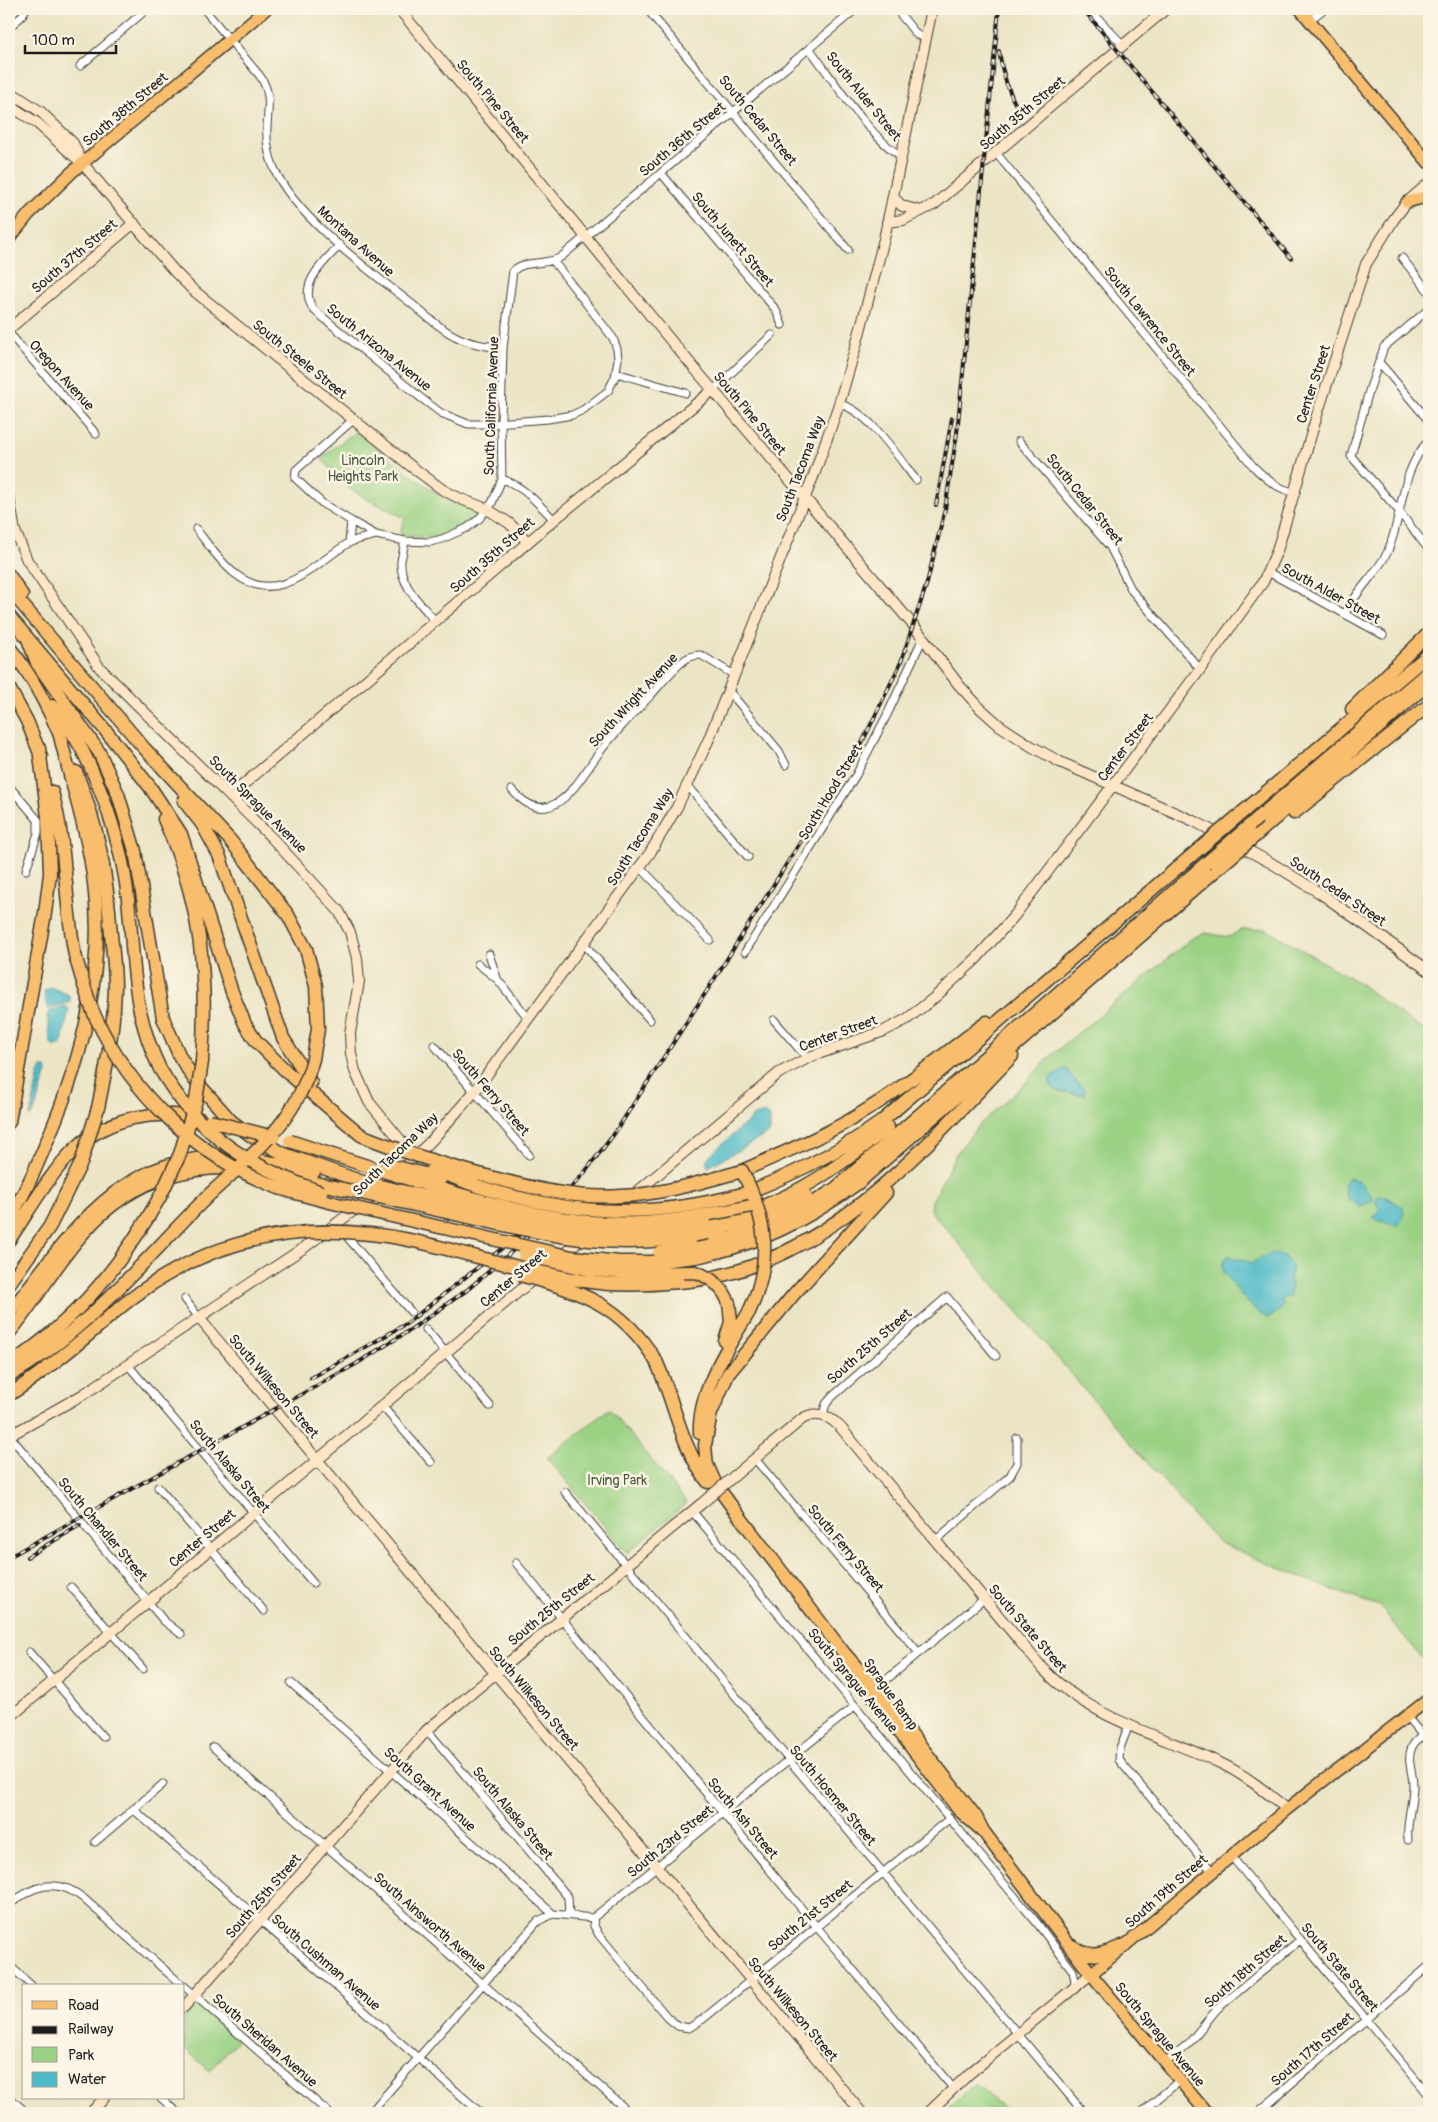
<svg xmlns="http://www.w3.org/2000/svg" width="1438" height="2122" viewBox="0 0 1438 2122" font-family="Pangolin,sans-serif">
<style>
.green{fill:#9ad183;stroke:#5b7650}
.water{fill:#4dbac7;stroke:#346b72}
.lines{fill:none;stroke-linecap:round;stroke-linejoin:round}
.street-casing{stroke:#3b3a35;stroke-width:9}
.secondary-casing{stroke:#3b3a35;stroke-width:12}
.primary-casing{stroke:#3b3a35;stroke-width:14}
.highway-casing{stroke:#3b3a35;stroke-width:15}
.street{stroke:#fff;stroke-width:7}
.secondary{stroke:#fde5c5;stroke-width:10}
.primary{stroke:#f9be6d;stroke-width:11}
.highway{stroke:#f9be6d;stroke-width:12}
.rail-casing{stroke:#1c1c1c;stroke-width:4}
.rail{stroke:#fcf5e5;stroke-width:2;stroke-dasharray:5.5;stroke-linecap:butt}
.secondary-bridge-casing{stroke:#3b3a35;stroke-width:12;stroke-linecap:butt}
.highway-bridge-casing{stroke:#3b3a35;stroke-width:15;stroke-linecap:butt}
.secondary-bridge{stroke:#fde5c5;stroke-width:10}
.highway-bridge{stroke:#f9be6d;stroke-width:12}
.labels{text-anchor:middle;stroke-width:5;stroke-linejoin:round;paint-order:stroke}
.street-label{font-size:14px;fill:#1c1c1c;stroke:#fcf5e5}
.park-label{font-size:14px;fill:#485b40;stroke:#fcf5e5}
</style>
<rect width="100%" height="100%" fill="#fcf5e5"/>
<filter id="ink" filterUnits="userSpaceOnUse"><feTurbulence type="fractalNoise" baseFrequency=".02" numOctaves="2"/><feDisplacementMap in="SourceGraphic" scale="10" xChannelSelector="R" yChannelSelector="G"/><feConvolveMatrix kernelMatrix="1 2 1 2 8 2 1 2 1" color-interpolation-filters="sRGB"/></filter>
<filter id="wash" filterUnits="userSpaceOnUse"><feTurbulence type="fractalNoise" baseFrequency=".0096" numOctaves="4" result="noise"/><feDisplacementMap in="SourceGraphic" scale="20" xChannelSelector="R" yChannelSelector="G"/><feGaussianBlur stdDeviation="1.12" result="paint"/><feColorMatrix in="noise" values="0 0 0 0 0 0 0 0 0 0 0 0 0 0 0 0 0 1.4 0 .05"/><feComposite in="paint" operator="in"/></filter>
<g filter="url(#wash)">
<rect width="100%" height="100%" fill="#ebe4c5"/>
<path class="green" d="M355 432H357C387 455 416 481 448 500 456 505 474 508 476 518 450 539 432 541 400 534L405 518 367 499 345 486 321 458Z
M1266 929 1359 983 1399 1014 1429 1033V1666L1379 1606 1332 1590 1245 1554 1220 1543 1204 1528 930 1210 932 1201 956 1154 978 1126 1022 1086 1052 1055 1192 938 1205 933 1229 937 1241 930Z
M609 1409 687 1503 627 1553 547 1458Z
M198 2002 239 2038 210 2071 184 2048V2017Z
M975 2083 1009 2113H943Z"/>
<path class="water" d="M51 987 69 995 70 1002 47 1009 44 991Z
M64 1006 67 1007 69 1010 62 1042 59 1046 55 1047 51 1044 47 1015 50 1011Z
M42 1068H46L47 1072 34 1112 30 1117 39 1073Z
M1067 1069 1073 1078 1085 1090 1084 1095 1058 1091 1050 1085V1078L1062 1070Z
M765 1113 770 1117V1133L708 1167 706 1161 709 1156 754 1116Z
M1349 1178 1359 1181 1373 1197 1372 1201 1360 1207 1347 1198 1344 1185Z
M1382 1195 1403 1207 1404 1216 1398 1226 1380 1221 1373 1217 1380 1209 1375 1201 1376 1198Z
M1271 1253 1283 1256 1293 1266 1289 1278 1291 1282 1290 1296 1281 1299 1284 1305 1278 1312 1268 1318C1255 1315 1234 1285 1224 1273 1222 1267 1222 1260 1228 1256L1252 1263Z"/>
</g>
<g filter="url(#ink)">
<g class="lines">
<g class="street-casing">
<path id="street" d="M204 9 260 76C272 94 268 107 267 127 266 141 269 156 274 168 294 216 371 272 412 304 425 315 439 328 455 336 470 344 486 346 503 348
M647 9 848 250
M896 9 917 35 926 38
M1089 9 1123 45
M1310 20 1324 9
M9 28 21 17 26 9
M809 48C832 78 870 138 901 156
M80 66 147 9
M996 153 1253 466C1265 478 1277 489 1294 492
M661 173 776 310 782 325
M340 245C324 262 296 285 314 310L421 398 441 413 468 424H484L548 419 572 415 583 410 608 391 615 377 618 359 617 349 613 338 554 262
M1402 258 1429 292
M1429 309 1384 347 1369 391 1351 456 1398 510 1429 550
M9 333 96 434
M1379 362 1429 421
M616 373 686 393
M713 390 772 335
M839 404C868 410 898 457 916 480
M353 420 296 470 295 478 323 504 351 521 376 535 405 541 430 542 442 539 467 528 479 519 492 503 502 479 501 422 503 348 513 271C525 259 547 266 561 257L856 9
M1019 441 1110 547 1132 591 1200 669
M502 479C522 485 540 505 554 520
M196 529C208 544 219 561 234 573 277 608 312 566 347 544 355 539 367 538 376 535
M405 541C404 548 402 555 401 561 399 585 422 605 436 622
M349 543 351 521
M1268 572 1383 635
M1345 614C1355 592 1379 571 1388 551 1404 512 1399 473 1429 440
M728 690 779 751 786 765
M9 786 38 820V833L26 870
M688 786 748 857
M512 790C553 837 579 778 602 749 617 730 635 712 651 695 662 683 673 668 686 659 691 656 695 655 701 655L734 675
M640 867 710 940
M584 944 650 1020
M745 952 856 775 887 715 923 638
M489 954 497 978
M478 964 497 979 529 1019
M774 1020 807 1058
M434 1045 529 1155
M343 1232 411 1312
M185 1299 199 1318
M426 1329 490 1406
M128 1365 313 1583
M382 1406 431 1462
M823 1415 826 1404 832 1397 947 1297 996 1356
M9 1435 164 1621 181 1634
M755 1459 919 1653
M158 1487 264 1611
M565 1492 1084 2113
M692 1511 1037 1923 1073 1971 1075 1981 1073 1989
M935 1541 1010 1476 1017 1463V1438
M516 1563 816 1926 953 2088
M71 1587 143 1669
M29 1652 103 1737
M886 1680 984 1599
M291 1683 553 1914
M1406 1716 1429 1743
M1129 1725 1120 1748 1119 1760 1212 1871
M427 1730 563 1891 568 1897 569 1915
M213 1747 630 2113
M133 1809 481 2113
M1408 1840C1406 1821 1413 1804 1413 1785 1413 1772 1406 1760 1412 1747 1414 1742 1419 1739 1422 1735
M95 1842 163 1784
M1231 1856 1429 2095
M9 1905C33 1885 57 1877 83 1898L183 1986
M593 1918 594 1926 599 1935 667 2017 678 2026 689 2028 703 2019 949 1819
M593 1918 855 1706
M9 1965 32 1986
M184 1986 329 2113
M1164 2064 1189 2043 1217 2009 1300 1940
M9 2097 27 2113
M161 2098 178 2113
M370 2113 538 1921 553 1914 593 1918
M1141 2113 1179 2081
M1257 2113 1429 1966"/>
</g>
<g class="secondary-casing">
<path id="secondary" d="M399 9 672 342 914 626 959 685 980 708 999 725 1031 746 1060 762 1196 822 1273 864 1323 895 1429 971
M9 91 41 112 73 143 82 163
M9 105 37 123 83 164 175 272 193 290 412 467 443 490 461 499 487 509 509 523 528 542
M893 197 902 206 921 211
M887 222 903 220 935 204 1166 9
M9 329 134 223
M9 498 15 531 27 560 100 668 272 838 339 911 350 932 357 958 359 982 350 1033 351 1054 355 1071 369 1102 412 1154
M230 796 554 520 713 390
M613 1212 779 1073 812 1056 884 1031 907 1019 934 998 977 958 1015 915 1196 675 1263 582 1277 551 1317 415 1366 264 1394 219 1407 202 1429 183
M199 1318 862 2113
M9 1436 84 1394 305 1247 376 1194 432 1140 475 1091 650 853 677 807 708 741 815 472 839 404 859 335 884 239 932 9
M733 1477 802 1419C817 1410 830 1416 841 1428L1043 1669C1091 1719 1157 1734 1218 1762 1244 1774 1265 1791 1287 1809
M9 1718 585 1236
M184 2007 427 1730 701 1504
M91 2113 104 2098
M928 2113 970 2073 1091 1974"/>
</g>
<g class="primary-casing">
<path id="primary" d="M1300 9 1429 163
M1407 202 1429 196
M9 239 29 214 72 172 266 9
M1207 2113 1091 1974 1287 1809 1429 1699"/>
</g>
<g class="highway-casing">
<path id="highway" d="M9 575 22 595
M9 589 144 748 230 840 288 915 306 949 316 986 318 1029 313 1059
M9 616 106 731 150 787 181 834 232 992 245 1024 256 1041 288 1073 361 1135
M28 639 37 663 99 752 118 794 135 851 163 1018 180 1057 194 1079 231 1121 253 1137 284 1154 363 1182
M9 647C32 675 48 707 62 740
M9 688 27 721 41 756
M52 706C92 749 122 841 128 899 135 963 131 1009 160 1069
M1352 709 1429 633
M76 772C99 828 107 875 111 935 113 952 115 970 115 988 114 1029 106 1069 98 1108
M52 792C67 844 64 901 75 955
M184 801 202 824 219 855 283 1038 311 1083
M1244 811 1429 654
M1294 813 1429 705
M1258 818 1429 671
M164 819C201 902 208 972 202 1062
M1255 836 1429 683
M9 1122 45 913 50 874 48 817 39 748
M742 1171C782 1153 823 1137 860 1114 905 1087 945 1053 987 1022
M298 1179 343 1189
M746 1193C794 1174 839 1152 881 1122L1191 856
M9 1219C26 1192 38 1163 50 1134 83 1055 105 970 94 883 88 832 71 783 59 732
M705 1224C782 1206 827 1177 888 1127
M708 1233 772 1213 806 1196
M9 1240C29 1211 52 1170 77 1147 111 1116 157 1109 200 1119
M694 1248C745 1237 792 1219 835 1189L1205 864
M696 1257C759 1244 806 1221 858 1183L1216 870
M678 1282C820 1272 920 1152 1012 1056
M9 1284 50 1226 81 1163
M9 1313C72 1233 119 1152 235 1157 262 1159 288 1166 314 1172
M9 1333C36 1301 56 1263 84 1232 133 1176 200 1158 271 1173
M725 1341 731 1322 729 1303
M656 1361C674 1400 681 1448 708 1482
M9 1365C78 1318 120 1268 161 1195
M9 1376C88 1331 146 1257 210 1194
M9 1395C44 1372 77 1345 109 1317
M700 1433C698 1391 728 1347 749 1312
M705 1460 716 1485 730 1504 844 1653
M707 1467 705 1445 711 1413 728 1374 794 1294 886 1193
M983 1831 959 1810 879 1705 844 1653 884 1699 976 1817 983 1831 1091 1974
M1072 1946C1093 1961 1104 1953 1125 1945"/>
</g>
<use href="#street" class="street"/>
<use href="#secondary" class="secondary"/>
<use href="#primary" class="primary"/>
<use href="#highway" class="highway"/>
<g class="rail-casing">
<path id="rail" d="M1083 9 1291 258
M999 51C1002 75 1009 94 1021 115
M936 505 952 418
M311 1378 406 1324 524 1231
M9 1557 356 1364 413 1328 467 1290 507 1256 532 1232 585 1172 614 1134 710 986 860 747 901 662 927 583 945 509 957 433 999 9
M27 1557 80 1525"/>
</g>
<use href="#rail" class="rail"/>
<g class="secondary-bridge-casing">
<path id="secondary-bridge" d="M701 1504 733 1477"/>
</g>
<g class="highway-bridge-casing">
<path id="highway-bridge" d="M1191 856 1244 811
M1205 864 1258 818
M1216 870 1255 836
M75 955C81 975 86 996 95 1016 131 1094 198 1158 279 1188 298 1194 318 1199 338 1204L572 1257 620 1262H651L696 1257
M160 1069C200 1137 249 1166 321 1192
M210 1121 274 1137
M361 1135C404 1153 448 1166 494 1178 535 1189 577 1199 621 1196 663 1194 702 1182 742 1171 767 1219 773 1262 749 1312
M290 1141C338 1157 386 1172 435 1187 490 1204 548 1220 606 1223 657 1226 707 1215 756 1205
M81 1163 98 1108
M388 1165 441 1178
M432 1170C449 1175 465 1182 483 1188 576 1216 652 1219 746 1193
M363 1182 564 1229 608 1233 652 1232 705 1224
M343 1189C388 1199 433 1209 477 1219 558 1238 625 1252 708 1233
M210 1194C254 1153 297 1121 313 1059
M161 1195 180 1154 196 1100 202 1062
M659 1253 694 1248
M524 1255 591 1270 631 1273 696 1272C712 1278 723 1287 729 1303
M520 1275C582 1292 621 1304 656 1361
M109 1317C183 1251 271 1223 370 1234 415 1238 462 1254 506 1264 532 1270 558 1277 584 1281 614 1286 647 1285 678 1282"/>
</g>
<use href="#secondary-bridge" class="secondary-bridge"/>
<use href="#highway-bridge" class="highway-bridge"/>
</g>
</g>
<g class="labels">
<g class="street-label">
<text transform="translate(864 96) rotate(51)" y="5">South Alder Street</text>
<text transform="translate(493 101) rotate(50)" y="5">South Pine Street</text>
<text transform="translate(125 109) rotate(-40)" y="5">South 38th Street</text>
<text transform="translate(1022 113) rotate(-40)" y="5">South 35th Street</text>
<text transform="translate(758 120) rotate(50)" y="5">South Cedar Street</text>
<text transform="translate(682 139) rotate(-40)" y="5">South 36th Street</text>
<text transform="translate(733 239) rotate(50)" y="5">South Junett Street</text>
<text transform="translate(356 241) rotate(42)" y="5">Montana Avenue</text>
<text transform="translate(74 256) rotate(-40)" y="5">South 37th Street</text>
<text transform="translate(1150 321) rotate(51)" y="5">South Lawrence Street</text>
<text transform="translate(379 347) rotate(39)" y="5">South Arizona Avenue</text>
<text transform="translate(300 359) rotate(39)" y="5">South Steele Street</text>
<text transform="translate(62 375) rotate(48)" y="5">Oregon Avenue</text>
<text transform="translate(1313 384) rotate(-72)" y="5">Center Street</text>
<text transform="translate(491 406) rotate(-88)" y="5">South California Avenue</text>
<text transform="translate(750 413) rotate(50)" y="5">South Pine Street</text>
<text transform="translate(800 469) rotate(-69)" y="5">South Tacoma Way</text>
<text transform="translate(1085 499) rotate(51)" y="5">South Cedar Street</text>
<text transform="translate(492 555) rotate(-41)" y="5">South 35th Street</text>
<text transform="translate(1331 593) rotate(29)" y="5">South Alder Street</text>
<text transform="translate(633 700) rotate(-47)" y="5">South Wright Avenue</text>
<text transform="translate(1125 747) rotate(-53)" y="5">Center Street</text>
<text transform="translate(830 792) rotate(-59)" y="5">South Hood Street</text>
<text transform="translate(258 804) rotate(45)" y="5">South Sprague Avenue</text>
<text transform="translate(640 837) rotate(-58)" y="5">South Tacoma Way</text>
<text transform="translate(1338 891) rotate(34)" y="5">South Cedar Street</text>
<text transform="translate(838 1033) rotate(-20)" y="5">Center Street</text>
<text transform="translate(491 1092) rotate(49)" y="5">South Ferry Street</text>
<text transform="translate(395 1154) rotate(-44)" y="5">South Tacoma Way</text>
<text transform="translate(513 1278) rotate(-40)" y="5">Center Street</text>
<text transform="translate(869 1346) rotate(-41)" y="5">South 25th Street</text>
<text transform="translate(274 1386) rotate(50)" y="5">South Wilkeson Street</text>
<text transform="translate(230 1466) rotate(50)" y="5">South Alaska Street</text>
<text transform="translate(103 1529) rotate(50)" y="5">South Chandler Street</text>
<text transform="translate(202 1538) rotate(-40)" y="5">Center Street</text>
<text transform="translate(846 1548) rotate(50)" y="5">South Ferry Street</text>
<text transform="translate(551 1609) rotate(-39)" y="5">South 25th Street</text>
<text transform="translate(1028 1628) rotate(49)" y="5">South State Street</text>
<text transform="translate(853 1680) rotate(50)" y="5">South Sprague Avenue</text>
<text transform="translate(891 1694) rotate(55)" y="5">Sprague Ramp</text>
<text transform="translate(534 1698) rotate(50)" y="5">South Wilkeson Street</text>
<text transform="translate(430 1789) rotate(42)" y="5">South Grant Avenue</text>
<text transform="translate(833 1795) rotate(50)" y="5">South Hosmer Street</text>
<text transform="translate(513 1813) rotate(50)" y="5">South Alaska Street</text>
<text transform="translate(743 1818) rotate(50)" y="5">South Ash Street</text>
<text transform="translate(670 1841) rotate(-39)" y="5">South 23rd Street</text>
<text transform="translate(1166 1891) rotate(-41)" y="5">South 19th Street</text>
<text transform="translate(263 1896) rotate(-49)" y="5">South 25th Street</text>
<text transform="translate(810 1915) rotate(-39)" y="5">South 21st Street</text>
<text transform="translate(430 1922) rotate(41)" y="5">South Ainsworth Avenue</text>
<text transform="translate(326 1962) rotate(41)" y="5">South Cushman Avenue</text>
<text transform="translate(1340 1967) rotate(50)" y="5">South State Street</text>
<text transform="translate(1245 1971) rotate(-41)" y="5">South 18th Street</text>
<text transform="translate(793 2009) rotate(50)" y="5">South Wilkeson Street</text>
<text transform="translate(1160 2034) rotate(50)" y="5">South Sprague Avenue</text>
<text transform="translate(265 2040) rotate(41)" y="5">South Sheridan Avenue</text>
<text transform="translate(1312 2049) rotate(-41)" y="5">South 17th Street</text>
</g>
<g class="park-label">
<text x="363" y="465">Lincoln<tspan x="363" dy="16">Heights Park</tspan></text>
<text x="617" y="1485">Irving Park</text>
</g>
</g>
<rect width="1438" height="2122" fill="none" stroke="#fcf5e5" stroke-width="30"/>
<rect x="22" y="1984" width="162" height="115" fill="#fcf5e5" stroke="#a29e95"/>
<rect x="32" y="2001" width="25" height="8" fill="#f9be6d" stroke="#a29e95"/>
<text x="68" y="2010" font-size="15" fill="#1c1c1c">Road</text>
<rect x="32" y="2026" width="25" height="8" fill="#1c1c1c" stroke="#a29e95"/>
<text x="68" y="2034" font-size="15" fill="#1c1c1c">Railway</text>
<rect x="32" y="2047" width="25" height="15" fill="#9ad183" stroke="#a29e95"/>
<text x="68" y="2060" font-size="15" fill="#1c1c1c">Park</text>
<rect x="32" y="2072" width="25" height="15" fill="#4dbac7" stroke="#a29e95"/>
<text x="68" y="2084" font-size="15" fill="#1c1c1c">Water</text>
<path d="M25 45v8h91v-8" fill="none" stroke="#1c1c1c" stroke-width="2.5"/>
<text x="32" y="45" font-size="15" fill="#1c1c1c" stroke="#fcf5e5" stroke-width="4" paint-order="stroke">100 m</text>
</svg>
